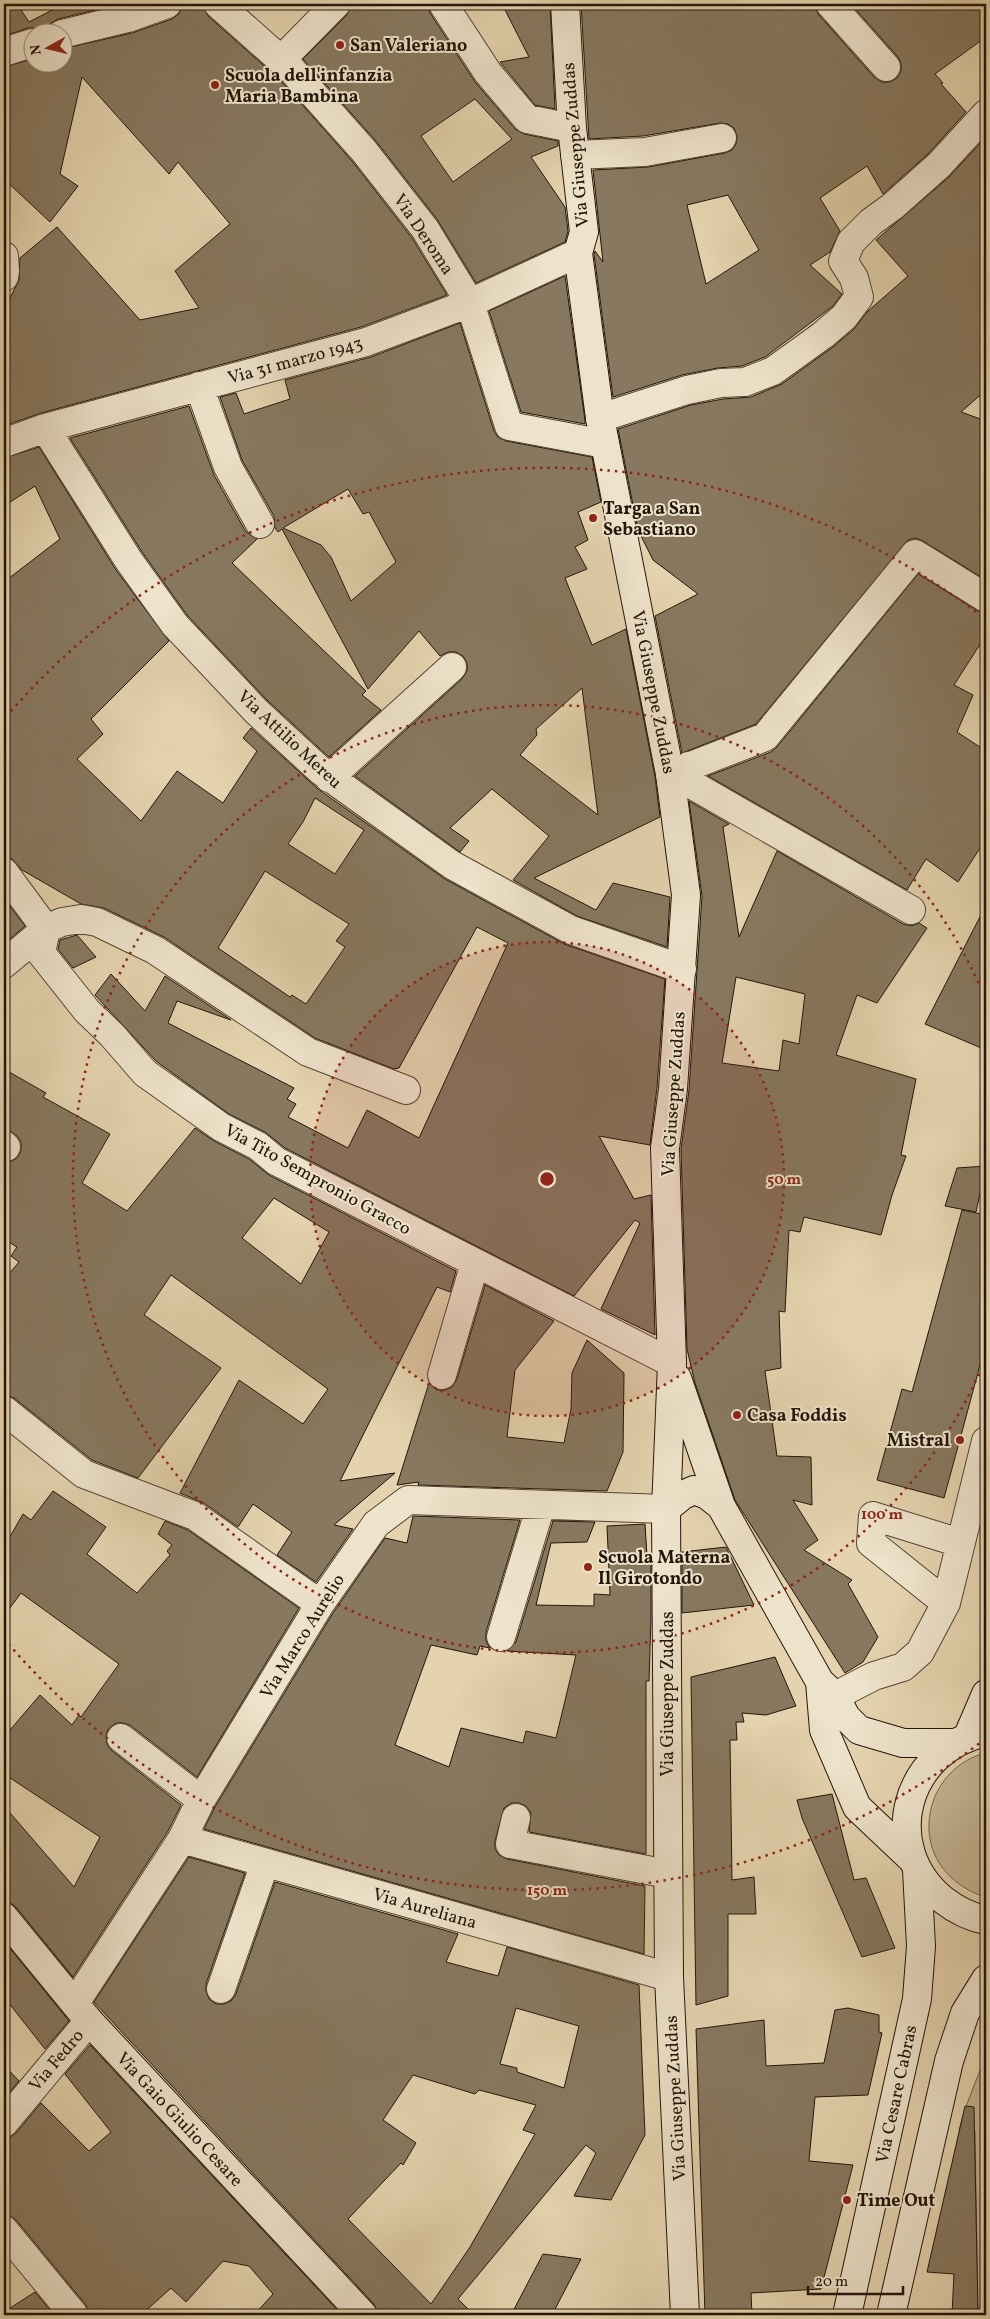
<svg xmlns="http://www.w3.org/2000/svg" width="990" height="2319" viewBox="0 0 990 2319" font-family="Vollkorn,serif">
<style>
.green{fill:#c3b392;stroke:#73644e}
.building{fill:#87785f;stroke:#23160a;fill-rule:evenodd}
.lines{fill:none;stroke-linecap:round;stroke-linejoin:round}
.street-casing{stroke:#534533;stroke-width:30}
.secondary-casing{stroke:#23160a;stroke-width:30}
.street{stroke:#ede2ca;stroke-width:28}
.secondary{stroke:#ede2ca;stroke-width:28}
.ring{fill:none;stroke:#8f2418;stroke-width:2.5;stroke-dasharray:2.5 5}
.poi-dot{fill:#8f2418;stroke:#ede2ca;stroke-width:2}
.labels{text-anchor:middle;stroke-width:4;stroke-linejoin:round;paint-order:stroke}
.poi-label{font-size:18px;font-weight:bold;fill:#23160a;stroke:#ede2ca;text-anchor:start}
.street-label{font-size:18px;fill:#23160a;stroke:#ede2ca}
.centre{fill:#8f2418;stroke:#ede2ca;stroke-width:2.5}
.ring-label{font-size:15px;text-anchor:middle;font-weight:bold;fill:#8f2418;stroke:#ede2ca;stroke-width:4;stroke-linejoin:round;paint-order:stroke}
</style>
<rect width="100%" height="100%" fill="#e4d3ae"/>
<filter id="stains"><feTurbulence type="fractalNoise" baseFrequency=".004" numOctaves="4"/><feColorMatrix values="0 0 0 0 .2 0 0 0 0 .09 0 0 0 0 .02 0 0 0 .5 -.17"/></filter>
<radialGradient id="worn" r=".72"><stop offset=".6" stop-color="#630" stop-opacity="0"/><stop offset="1" stop-color="#630" stop-opacity=".3"/></radialGradient>
<path class="green" d="M986 1753V1897C974 1894 962 1887 953 1879 908 1840 930 1766 986 1753Z
M986 2055V2315H978L975 2131 959 2130 965 2109Z"/>
<path class="building" d="M4 4H17L29 22 64 4H120L58 19 51 23 47 32 36 28H28L4 36Z
M182 4H203L208 16 281 81 352 161 412 238 447 295 361 327 41 413 4 426V310L19 280 20 258 57 227 140 320 199 308 175 271 230 224 178 162 169 174 82 77 60 174 78 186 50 222 4 179V67L32 59V62H62V49L132 33 172 19 179 14Z
M351 4H428L430 13 475 82 515 129 524 134 558 141V146L531 157 565 207 568 231 565 242 476 283 437 219 376 141 303 59 347 15ZM475 99 512 139 453 182 421 136Z
M502 4H550L555 109 535 105 500 62 529 57Z
M581 4H815L818 14 874 77 882 82H890L897 78 901 71V63L898 57 851 4H986V37L935 74 943 83 941 84 966 112 928 154 883 194 867 166 820 198 840 231 830 252 810 265 842 294 833 306 765 357 742 366 718 368 682 375 613 397 594 254 595 251 603 262 593 170 648 167 725 153 732 150 736 144 737 136 734 128 728 124 720 123 643 136 589 139ZM728 195 759 250 706 284 687 205Z
M986 137V390L961 412 986 421V580L923 541 916 538 908 540 756 724 682 753 655 616 698 594 653 560 638 530 618 429 691 405 723 399 751 397 782 384 833 347 854 329 867 312 908 276 876 240 949 177Z
M565 276 585 420V424L521 412 489 311Z
M460 323 494 431 498 437 506 441 592 457 601 502 578 512 588 540 575 547 587 569 565 578 592 645 626 629 655 777 660 817 534 878 596 910 613 883 670 897 667 947 577 916 513 880 549 836 492 789 450 828 469 841 460 852 355 776 462 679 467 671V663L463 656 456 652H448L440 656 419 631 368 689 282 529 278 532 275 528 274 516 242 460 220 397 236 393 244 414 290 399 285 380 371 357ZM348 489 363 514 369 512 396 562 351 601 331 557 321 545 283 528ZM582 688 598 815 520 755 537 735 536 729Z
M189 406 214 475 246 532 257 539 232 563 366 691 362 695 381 710 329 757 267 700 187 615 142 552 70 438Z
M39 447 116 570 169 641 91 719 103 734 77 759 141 821 177 771 223 803 257 751 243 738 251 728 318 789 445 879 564 944 665 979 657 1087 650 1145 599 1136 634 1199 651 1195 655 1335 601 1309 640 1223 635 1220 574 1296 285 1148 265 1132 229 1114 156 1061 95 995 111 974 145 1011 165 976 231 1020 177 1001 168 1023 294 1088 287 1099 296 1104 288 1117 348 1148 367 1110 419 1138 508 943 477 927 399 1068 394 1069 315 1038 164 937 104 908 81 904 22 870 11 858 4 857V582L60 539 35 486 4 506V458ZM315 798 364 830 335 874 288 844 303 822ZM265 871 349 924 336 941 345 947 306 1004 292 995 290 997 218 948Z
M918 574 978 611 986 614V635L954 685 973 695 957 732 986 751V839L958 882 926 859 907 890 708 776 771 752 777 747Z
M689 801 729 824 723 827 739 937 777 851 903 924 912 926 919 923 927 928 877 1003 857 995 836 1055 916 1079 901 1155 906 1156 892 1195 881 1235 804 1217 800 1232 789 1230 785 1312 779 1311 781 1368 765 1371 777 1456 811 1457 812 1505 793 1500 818 1540 804 1550 852 1580 848 1584 878 1637 863 1662 845 1673 735 1500 695 1383 687 1349 681 1149 689 1090 702 896ZM736 977 805 994 799 1044 783 1040 779 1071 722 1063Z
M4 898 25 926 4 944Z
M986 905V1050L925 1024Z
M77 935 96 957 73 968 58 949 60 940Z
M4 1069 46 1093 43 1097 110 1134 82 1183 127 1211 195 1128 214 1141 249 1159 269 1175 456 1271 450 1292 437 1287 340 1481 395 1473 334 1525 353 1529 316 1582 277 1555 292 1532 253 1504 238 1527 204 1503 180 1493 239 1380 303 1424 328 1389 171 1275 144 1315 221 1368 138 1478 92 1460 14 1398 4 1395V1280L19 1262 11 1256 17 1247 4 1239V1162H10L17 1158 21 1151V1142L17 1136 8 1130H4ZM274 1198 329 1232 301 1284 242 1238Z
M986 1166 976 1212 945 1206 957 1168Z
M962 1210 986 1215V1343L944 1498 877 1480 902 1389 912 1392Z
M485 1285 554 1321 515 1370 507 1437 564 1443 571 1409 572 1373 587 1340 624 1373 623 1452 607 1491 418 1485 419 1482 397 1485 429 1383 437 1390H445L452 1387 457 1379Z
M53 1491 106 1527 87 1554 137 1593 170 1555 167 1551 172 1545 158 1534 165 1521 188 1530 299 1608 197 1777 130 1725 123 1723H116L108 1729 106 1736 107 1744 111 1750 181 1805 168 1831 73 1977 16 1907 10 1903 4 1902V1806L74 1887 100 1837 4 1774V1737L40 1695 72 1725 79 1715 81 1717 119 1664 21 1593 4 1616V1547L23 1514 31 1520Z
M413 1516 520 1520 486 1632V1641L490 1648 480 1646 477 1655 431 1645 395 1745 449 1767 461 1728 523 1743 526 1731 556 1738 576 1655 507 1651 516 1642 553 1521 595 1522 587 1542 551 1543 536 1605 594 1606V1594L610 1595 607 1526 645 1524 647 1556H651V1617L649 1681H646V1854L529 1832 531 1813 526 1806 519 1803H511L504 1808 495 1841V1849L499 1855 507 1859 645 1886 644 1954 204 1829 215 1807 333 1613 385 1538 407 1543Z
M726 1547 754 1605 682 1613V1552Z
M775 1657 796 1706 766 1715 742 1713 744 1722H736L737 1740H730L732 1880 754 1877 756 1914H728V1996L696 2005 691 1677Z
M832 1794 854 1880 866 1878 895 1948 862 1957 802 1818 797 1800Z
M189 1857 245 1873 206 1984V1991L209 1999 216 2004H224L231 2001 236 1994 275 1882 458 1934 446 1962 498 1976 507 1947 639 1985 645 2135 611 2200 574 2196 596 2153 586 2145 458 2299 474 2315H378L374 2304 94 2002ZM516 2008 579 2026 564 2088 517 2072V2068L500 2064ZM413 2075 475 2094 479 2090 536 2105 523 2130 535 2134 470 2247 431 2304 348 2219 401 2163 403 2165 416 2143 383 2120Z
M4 1941 69 2021 45 2049 4 1997Z
M848 2008 879 2015V2032L882 2033 868 2095 815 2097 809 2161 853 2165 821 2289 751 2293 752 2315H705L696 2029 764 2020 766 2066 824 2063 835 2010Z
M90 2045 342 2315H254L273 2294 249 2266 223 2261 186 2302 171 2288 141 2315H89L86 2305 16 2220 10 2216 4 2215V2138L10 2137 16 2133 41 2103 89 2151 111 2132 65 2074Z
M4 2065 19 2081 4 2099Z
M965 2106 974 2107 978 2315H952L954 2274 927 2272Z
M543 2254 581 2259 552 2315H511Z
M35 2292 54 2315H4V2312Z"/>
<g class="lines">
<g class="street-casing">
<path id="street" d="M218 4 292 70 364 151 425 229 470 303 509 426 605 444
M443 4 488 73 527 119 572 128
M830 4 886 67
M62 34 128 18 167 4
M4 52 32 43
M281 60 336 4
M575 155 645 152 722 138
M4 256 5 271 4 277
M199 386 228 467 260 524
M600 418 687 390 721 383 745 382 773 371 823 335 844 317 859 297 854 278 843 261 851 242 871 222 893 206 939 165 986 114
M45 428 129 561 175 625 256 711 321 771 452 865 571 930 682 969
M4 443 45 428 366 342 470 303 578 253
M689 766 691 784 911 910
M670 774 765 737 915 554 986 598
M329 778 452 667
M4 872 46 929 41 953 87 1011 112 1035 145 1073 221 1127 258 1146 276 1161 672 1363
M4 964 46 929 62 922 81 919 97 922 155 950 308 1052 406 1090
M4 1145 6 1147
M442 1375 475 1263
M4 1410 84 1474 195 1516 320 1604
M946 1603 871 1543 873 1516 960 1543
M501 1637 541 1505
M835 1696 874 1676 903 1667 920 1652 946 1603 986 1441
M121 1738 201 1800
M516 1818 510 1844 668 1874
M182 1839 669 1977
M221 1989 265 1863
M75 2003 182 1839 201 1800 320 1604 376 1524 408 1500 666 1509
M4 2123 89 2021
M4 2230 74 2315"/>
</g>
<g class="secondary-casing">
<path id="secondary" d="M565 4 572 128 584 232 578 253 600 418 670 774 686 895 673 1089 665 1148 672 1363 666 1509 669 1977 685 2315
M677 1378 721 1506 820 1682 835 1696 846 1717 859 1730 903 1743H954
M666 1509 683 1495 694 1490 707 1495 721 1506
M820 1682 824 1730 857 1807 913 1860
M986 1732C906 1749 878 1845 942 1899 956 1910 969 1917 986 1920
M968 1736 986 1694
M4 1917 89 2021 363 2315
M847 2315 917 1999 921 1946 917 1870
M891 2315 949 2061 965 2013 986 1979"/>
</g>
<use href="#street" class="street"/>
<use href="#secondary" class="secondary"/>
</g>
<circle cx="547" cy="1179" r="237" fill="#8f2418" fill-opacity=".12"/>
<g class="ring">
<circle cx="547" cy="1179" r="237"/>
<path d="M985 1360A474 474 0 1 1 985 998"/>
<path d="M985 1739A711 711 0 0 1 6 1641M6 717A711 711 0 0 1 985 619"/>
</g>
<g class="poi-dot">
<circle cx="340" cy="45" r="5"/>
<circle cx="215" cy="85" r="5"/>
<circle cx="593" cy="518" r="5"/>
<circle cx="737" cy="1415" r="5"/>
<circle cx="960" cy="1440" r="5"/>
<circle cx="588" cy="1567" r="5"/>
<circle cx="847" cy="2200" r="5"/>
</g>
<g class="labels">
<g class="poi-label">
<text x="350" y="51">San Valeriano</text>
<text x="225" y="81">Scuola dell'infanzia<tspan x="225" dy="21">Maria Bambina</tspan></text>
<text x="603" y="514">Targa a San<tspan x="603" dy="21">Sebastiano</tspan></text>
<text x="747" y="1421">Casa Foddis</text>
<text x="950" y="1446" text-anchor="end">Mistral</text>
<text x="598" y="1563">Scuola Materna<tspan x="598" dy="21">Il Girotondo</tspan></text>
<text x="857" y="2206">Time Out</text>
</g>
<g class="street-label">
<text transform="translate(575 145) rotate(-95)" y="6">Via Giuseppe Zuddas</text>
<text transform="translate(424 234) rotate(56)" y="6">Via Deroma</text>
<text transform="translate(295 360) rotate(-15)" y="6">Via 31 marzo 1943</text>
<text transform="translate(654 692) rotate(79)" y="6">Via Giuseppe Zuddas</text>
<text transform="translate(290 739) rotate(43)" y="6">Via Attilio Mereu</text>
<text transform="translate(673 1094) rotate(-86)" y="6">Via Giuseppe Zuddas</text>
<text transform="translate(318 1179) rotate(29)" y="6">Via Tito Sempronio Gracco</text>
<text transform="translate(302 1636) rotate(-58)" y="6">Via Marco Aurelio</text>
<text transform="translate(667 1694) rotate(-90)" y="6">Via Giuseppe Zuddas</text>
<text transform="translate(425 1908) rotate(16)" y="6">Via Aureliana</text>
<text transform="translate(56 2060) rotate(-50)" y="6">Via Fedro</text>
<text transform="translate(896 2094) rotate(-78)" y="6">Via Cesare Cabras</text>
<text transform="translate(675 2098) rotate(-93)" y="6">Via Giuseppe Zuddas</text>
<text transform="translate(180 2119) rotate(47)" y="6">Via Gaio Giulio Cesare</text>
</g>
</g>
<circle cx="547" cy="1179" r="8" class="centre"/>
<g class="ring-label">
<text x="784" y="1184">50 m</text>
<text x="882" y="1519">100 m</text>
<text x="547" y="1895">150 m</text>
</g>
<rect width="990" height="2319" fill="none" stroke="#e4d3ae" stroke-width="20"/>
<rect x="5" y="5" width="980" height="2309" fill="none" stroke="#23160a" stroke-width="2.5"/>
<rect x="10" y="10" width="970" height="2299" fill="none" stroke="#23160a"/>
<g transform="translate(48 48) rotate(262)"><circle r="24" fill="#ede2ca" stroke="#9c907d"/>
<path d="M0-4L9 19L0 12L-9 19Z" fill="#8f2418"/>
<text y="-8" font-size="14" font-weight="bold" text-anchor="middle" fill="#23160a">N</text>
</g>
<path d="M808 2286v8h95v-8" fill="none" stroke="#23160a" stroke-width="2.5"/>
<text x="815" y="2286" font-size="15" fill="#23160a" stroke="#ede2ca" stroke-width="4" paint-order="stroke">20 m</text>
<rect width="100%" height="100%" filter="url(#stains)"/>
<rect width="100%" height="100%" fill="url(#worn)"/>
</svg>
